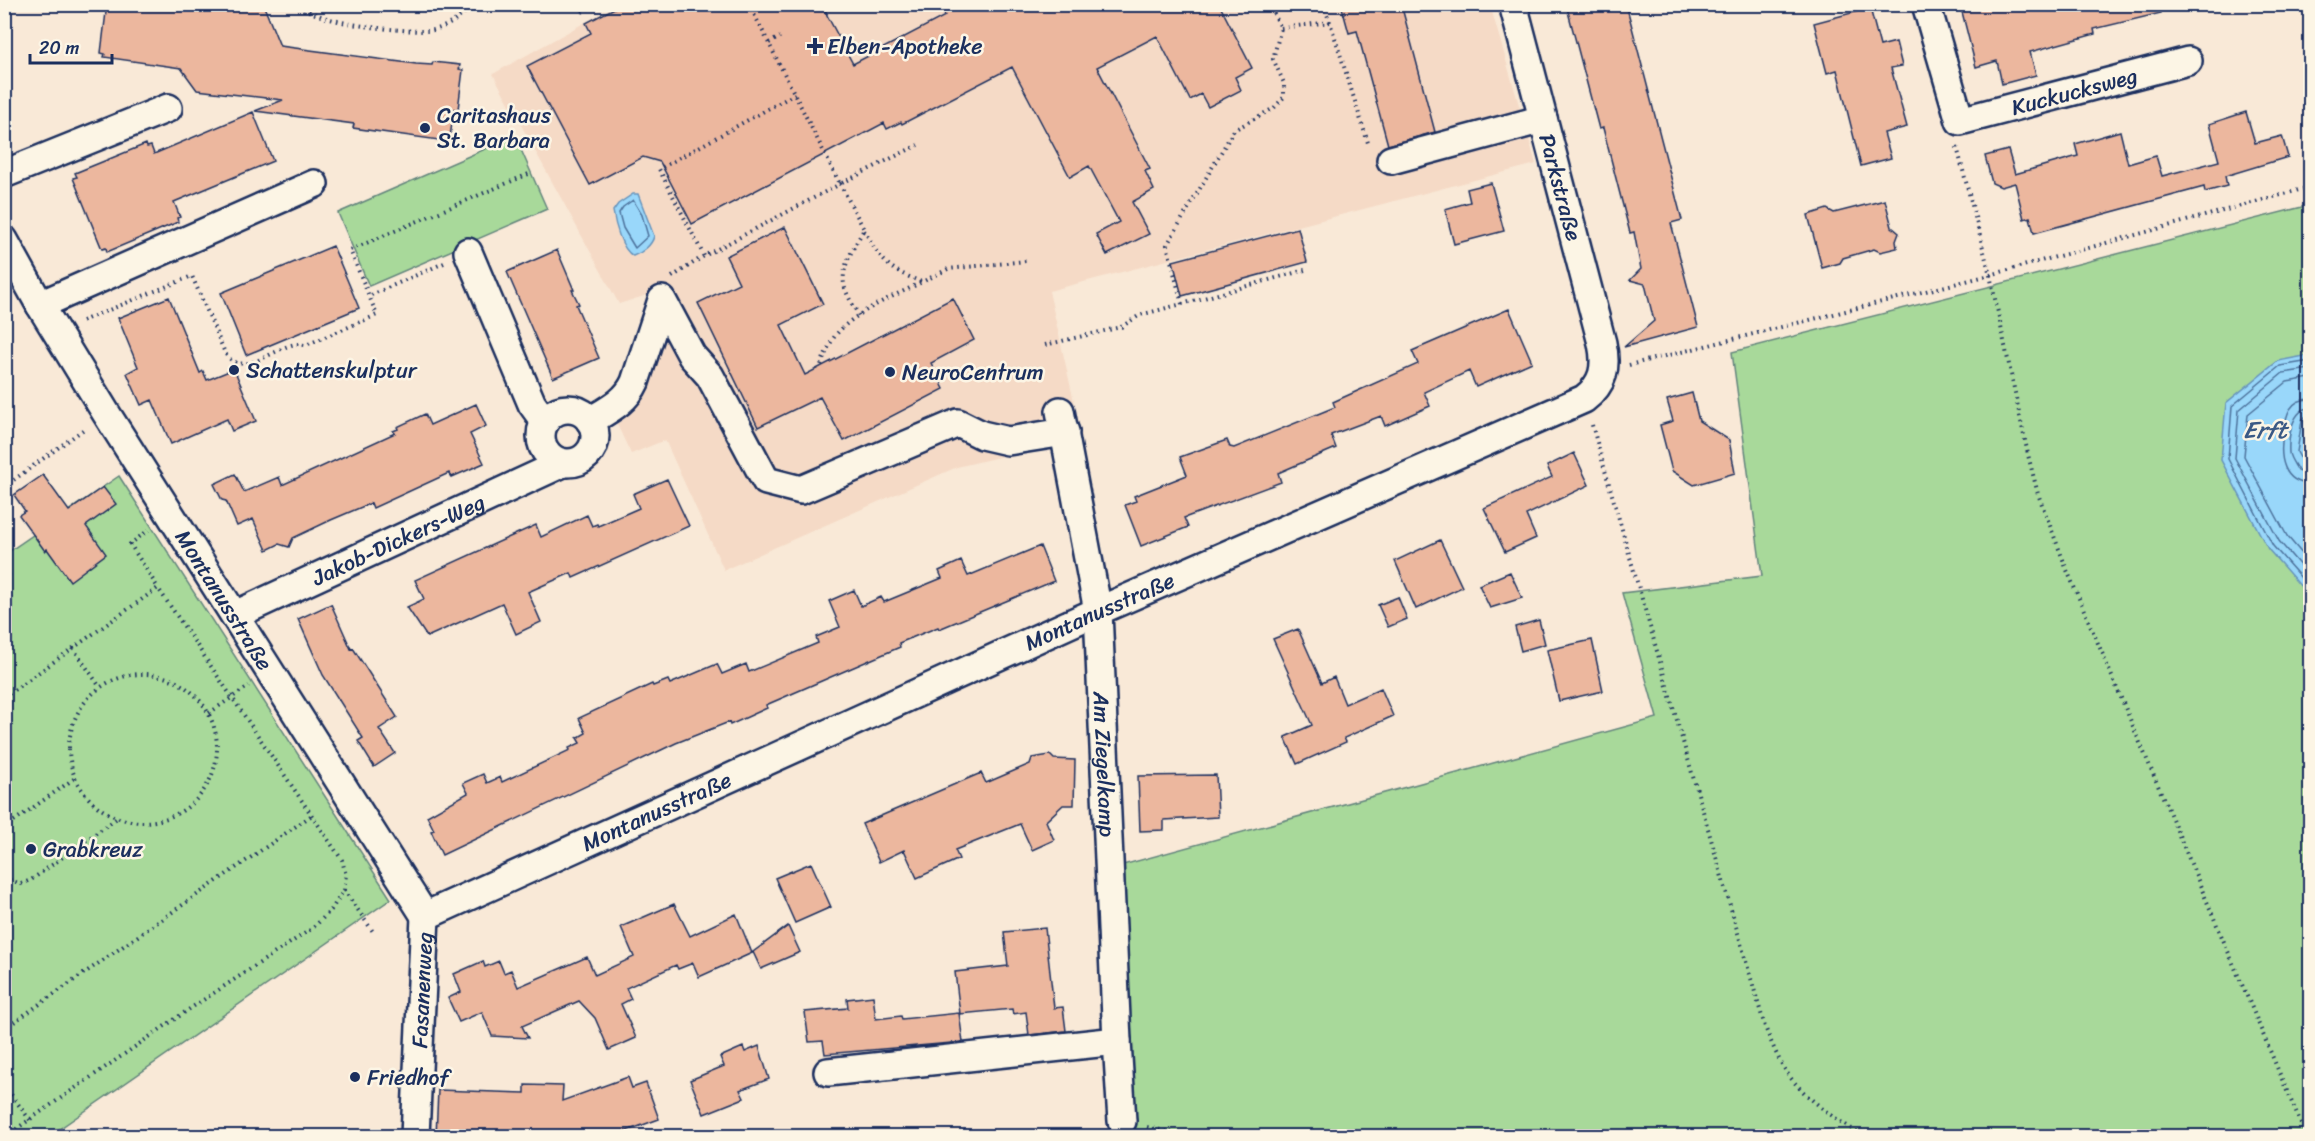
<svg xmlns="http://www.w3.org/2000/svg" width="2315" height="1141" viewBox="0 0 2315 1141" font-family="Sriracha,sans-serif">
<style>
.built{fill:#f5dac6}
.green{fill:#a8d99a;stroke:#62847c;stroke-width:1.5}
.water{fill:#99d7fa;stroke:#6794bc;stroke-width:1.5}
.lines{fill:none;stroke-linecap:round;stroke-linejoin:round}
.shore{stroke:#4d729c;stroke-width:1.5}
.building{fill:#ecb79e;stroke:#1b2f5e;stroke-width:1.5}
.minor-casing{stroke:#1b2f5e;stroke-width:32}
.path{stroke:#1b2f5e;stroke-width:4;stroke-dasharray:1.5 4.5;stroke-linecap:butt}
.minor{stroke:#fcf5e5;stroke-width:27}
.poi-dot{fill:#1b2f5e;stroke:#fcf5e5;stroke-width:2}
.labels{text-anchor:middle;stroke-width:5;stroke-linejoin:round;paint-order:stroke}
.poi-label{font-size:22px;fill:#1b2f5e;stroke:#fcf5e5;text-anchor:start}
.street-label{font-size:22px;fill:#1b2f5e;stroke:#fcf5e5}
.water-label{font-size:24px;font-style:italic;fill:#3a5985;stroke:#fcf5e5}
</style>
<rect width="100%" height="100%" fill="#f9e9d7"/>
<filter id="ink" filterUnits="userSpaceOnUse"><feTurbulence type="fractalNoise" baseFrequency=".0167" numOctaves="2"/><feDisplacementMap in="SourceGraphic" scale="12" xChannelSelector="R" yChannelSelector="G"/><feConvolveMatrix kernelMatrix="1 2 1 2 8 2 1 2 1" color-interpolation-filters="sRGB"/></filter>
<g filter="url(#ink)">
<path class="built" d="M616 5H1490L1536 164 1049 291 1082 437 957 467 724 570 665 440 631 454 604 397 623 388 650 294 619 304 493 74Z"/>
<path class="green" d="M515 136 547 209 369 286 338 213Z
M2310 205V1136H1131L1119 866 1657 718 1622 593 1762 576 1732 352Z
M119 476 391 899 49 1136H5L4 555Z"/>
<path class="water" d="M633 194H638L654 236C652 245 642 253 633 256 621 249 615 224 613 211L618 204Z
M2310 355V411L2303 452 2310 466V597L2268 549 2221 460 2226 403 2278 361Z"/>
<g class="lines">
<path class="shore" d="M633 200 642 215 648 236 635 248 623 228 619 213 623 207Z
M2310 361 2280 366 2232 406 2228 459 2273 546 2310 588
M2310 369 2283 373 2239 410 2235 458 2279 541 2310 577
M2310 378 2287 382 2248 414 2244 456 2287 536 2310 563
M2310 399C2288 399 2286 417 2283 435 2279 457 2283 483 2310 484
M2310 408C2292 409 2288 437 2289 453 2290 459 2295 465 2298 471L2310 475
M2310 415 2306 416 2302 420 2297 452 2304 465 2310 467"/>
</g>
<path class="building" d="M107 4H263L280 46 416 64 432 65 433 62 460 65 459 69 463 70 458 109H454L450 137 446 136V141L353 128 354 124 255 111 283 100 197 90 181 68 104 57 105 54 101 53Z
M622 4H821L853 64 945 16 940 4H1219L1252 68 1235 77 1241 90 1208 107 1201 94 1190 100 1157 36 1097 67 1150 169 1145 171 1154 190 1132 202 1149 234 1107 255 1096 234 1119 222 1089 166 1070 177 1012 67 902 124 901 122 887 129 884 123 692 224 660 162 643 157 590 185 527 66 591 33 586 23Z
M1341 4H1401L1435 132 1388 145 1357 31 1349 33Z
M1566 4H1626L1682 220 1671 223 1698 327 1624 347 1654 321 1645 284 1630 280 1641 269 1634 232 1630 233 1603 128 1599 129Z
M1960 4H2160L2161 13 2094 29 2095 34 2030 52 2036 75 2002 84 1997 61 1976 67Z
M1870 8 1880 46 1896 42 1902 66 1891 68 1907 127 1884 133 1891 158 1861 166 1837 70 1827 73 1814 23Z
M253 112 273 161 174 202 180 217 177 218 178 222 107 252 106 248 102 249 73 178 77 177 75 173 146 144 147 147 151 146 154 154Z
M2246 112 2255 143 2282 136 2288 157 2225 176 2227 186 2205 192 2204 187 2034 233 2030 217 2024 219 2015 183 2001 187 1992 183 1985 156 2008 150 2015 174 2078 156 2075 144 2120 131 2128 164 2156 156 2162 176 2219 161 2209 124Z
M1491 183 1504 231 1454 244 1445 209 1470 202 1467 189Z
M1885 200 1892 227 1899 233 1896 241 1897 248 1880 252 1874 249 1843 258 1840 263 1822 268 1808 215 1827 209 1834 213Z
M785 227 823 304 781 325 805 375 953 298 974 340 931 363 944 389 844 441 820 397 758 427 698 303 739 283 726 256Z
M1298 228 1307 262 1182 296 1173 261Z
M333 246 359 308 246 355 221 293Z
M557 250 574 290H572L579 304 576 305 599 358 553 378 507 272Z
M169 297 200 373 203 371 207 380 234 369 256 421 232 431 227 419 171 444 152 400 141 405 127 373 138 367 118 318Z
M1509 309 1532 362 1476 387 1469 371 1424 392 1430 406 1385 426 1381 416 1331 435 1336 448 1278 473 1281 482 1184 518 1188 527 1141 546 1125 505 1136 501 1134 496 1187 475 1180 457 1227 440 1230 447 1234 448 1335 407 1333 402 1418 364 1412 351Z
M1692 393 1699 421 1729 440 1735 473 1694 485 1672 471 1660 425 1673 421 1667 400Z
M476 404 486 426 470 434 484 463 452 477 449 473 373 508 371 503 331 520 293 538 289 547 279 544 267 550 253 519 237 526 226 501 222 500 214 484 235 474 244 492 279 477 282 485 395 433 393 431 398 429 397 427 425 414 430 425Z
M1574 453 1589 485 1526 515 1536 538 1505 552 1484 508 1552 477 1547 466Z
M43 475 69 511 103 487 116 504 86 526 106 554 70 581 47 549 45 551 19 515 25 511 14 495Z
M667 479 689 526 573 578 571 573 528 592 541 622 516 634 502 603 427 637 407 607 424 599 415 580 536 525 541 537 587 515 592 526 597 524 598 526 639 508 633 494Z
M1440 540 1462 587 1416 609 1395 561Z
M1040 546 1054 581 939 629 938 627 899 643 900 647 766 705 767 708 730 725 729 722 676 743 442 855 431 831 434 830 427 816 468 793 463 783 483 774 487 783 500 777 502 782 570 750 569 748 580 743 577 738 586 733 579 718 652 684 653 686 668 680 670 684 717 664 722 674 746 664 749 672 818 643 816 637 840 627 829 601 854 590 861 606 881 597 884 602 942 578 939 571 961 561 968 576Z
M1510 572 1522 598 1490 608 1479 585Z
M1398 597 1407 619 1388 627 1378 605Z
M331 604 351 649 353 648 397 717 379 729 395 753 374 767 358 741 363 738 323 675 298 619Z
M1539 620 1545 644 1521 651 1515 627Z
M1298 629 1322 683 1334 677 1345 704 1381 688 1393 716 1344 738 1346 742 1297 764 1285 737 1312 725 1273 639Z
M1592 640 1603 691 1559 701 1547 650Z
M1050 755 1054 759 1075 760 1074 805H1063L1046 821 1054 840 1032 850 1020 824 955 850 959 859 917 878 904 850 879 862 862 824 981 773 986 783 1030 764 1032 758Z
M1216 775 1218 817 1164 820V830L1140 831 1138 776Z
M811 863 831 907 795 923 775 878Z
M674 904 690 936 736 914 752 953 699 977 693 963 678 969 676 965 626 988 631 999 621 1004 636 1038 609 1050 595 1018 579 1001 522 1026 528 1038 492 1036 482 1012 459 1022 448 998 461 992 454 974 483 961 485 967 499 961 504 973 511 970 518 987 587 957 595 975 634 957 621 927Z
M788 926 800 952 761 969 753 952Z
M1045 928 1054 1008 1063 1007 1066 1031 1029 1035 1026 1012 1013 1014 1012 1009 960 1014 955 972 1008 966 1004 932Z
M873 996 876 1019 901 1016 902 1019 959 1013 963 1042 825 1054 823 1041 809 1042 805 1012 848 1008 847 999Z
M759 1046 769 1079 740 1090 744 1098 704 1114 690 1080 724 1066 720 1057 743 1047 745 1052Z
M628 1077 632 1088 646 1083 659 1119 610 1137H436L438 1090 525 1093V1085L563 1086 562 1101Z"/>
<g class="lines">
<g class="minor-casing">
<g id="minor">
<path id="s1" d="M1926 4 1960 121 2188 61"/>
<path d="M1391 160 1543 119"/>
<path d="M4 174 168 108"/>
<path id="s2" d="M4 240 40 305 106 413 425 916"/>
<path d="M468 252 532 404 545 422"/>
<path d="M40 305 314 184"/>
<circle cx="568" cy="436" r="27"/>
<path id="s3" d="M1060 411 1098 611 1117 1041 1122 1121"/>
<path d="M590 421C608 410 626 402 635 382L662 300 692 356 710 376 766 481 801 490 958 423 982 435 1008 441 1065 432"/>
<path id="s4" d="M235 615 563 463"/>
<path id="s5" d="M425 916 1098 611 1584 399C1604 384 1607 367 1602 343L1513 4"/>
<path d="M828 1072 1117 1041"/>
<path id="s6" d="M415 1136 425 916"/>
</g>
</g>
<path class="path" d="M299 4C320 25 398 31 428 31 447 28 460 19 472 4
M749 4 840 184 918 145
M1323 4 1330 22
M4 7 10 4
M582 12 596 4
M826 13 831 10 828 4
M1281 28 1330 22 1369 146
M769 43 780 37
M1957 147 1990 275 2029 459 2038 494 2067 570 2306 1136
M864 230C882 262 887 269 922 282L948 269 1026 261
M704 256 659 169 795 94
M444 263 369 296 350 250 531 173
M672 277 704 256 840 184 864 229C856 244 841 266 844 284 846 295 854 306 859 316
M1182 304 1305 270
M82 321 192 276 225 353C243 380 274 347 296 344 300 344 303 345 306 345L377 315 369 296
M1045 345 1121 327 1140 315 1182 304 1167 245 1234 130 1274 108 1284 97V83L1273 59 1281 28 1269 4
M821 365C825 355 829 344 835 336 853 312 895 296 922 282
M1629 365 1990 275 2310 187
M1592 425 1765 1027C1772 1044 1779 1062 1790 1077 1809 1101 1837 1120 1863 1136
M4 487 84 429
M4 578 10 573
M73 648 100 687
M69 748a74 74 0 1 1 148 0a74 74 0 1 1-148 0Z
M4 697 158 588 130 544 149 530
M209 713 249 686
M4 828 75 778
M4 878 21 884 31 880 117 818
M344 890 374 933
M4 1029 312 815
M4 1085 30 1120
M1147 1127 1187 1136
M6 1136 191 1008 313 928 331 910 344 890 346 875 342 860 158 588"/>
<use href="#minor" class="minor"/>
</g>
</g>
<g class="poi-dot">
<path d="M812 37h6v6h6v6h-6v6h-6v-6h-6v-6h6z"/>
<circle cx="425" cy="128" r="6"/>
<circle cx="234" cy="370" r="6"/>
<circle cx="890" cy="372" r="6"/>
<circle cx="31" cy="849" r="6"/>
<circle cx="355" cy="1077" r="6"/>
</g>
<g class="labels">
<g class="poi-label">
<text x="827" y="54">Elben-Apotheke</text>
<text x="437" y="123">Caritashaus<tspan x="437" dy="25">St. Barbara</tspan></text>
<text x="246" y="378">Schattenskulptur</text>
<text x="902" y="380">NeuroCentrum</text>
<text x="43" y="857">Grabkreuz</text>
<text x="367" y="1085">Friedhof</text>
</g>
<g class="street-label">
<text dy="8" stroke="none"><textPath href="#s1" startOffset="240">Kuckucksweg</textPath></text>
<text transform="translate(1561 187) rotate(75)" y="8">Parkstraße</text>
<text dy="8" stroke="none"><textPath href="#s4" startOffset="180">Jakob-Dickers-Weg</textPath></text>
<text dy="8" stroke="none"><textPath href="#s2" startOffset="422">Montanusstraße</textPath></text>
<text dy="8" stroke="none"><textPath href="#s5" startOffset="740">Montanusstraße</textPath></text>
<text dy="8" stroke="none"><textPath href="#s3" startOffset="357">Am Ziegelkamp</textPath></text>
<text dy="8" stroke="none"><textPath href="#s5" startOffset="254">Montanusstraße</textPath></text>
<text dy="8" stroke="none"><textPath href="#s6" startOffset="146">Fasanenweg</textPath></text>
</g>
<g class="water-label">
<text x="2265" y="438">Erft</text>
</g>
</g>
<rect width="2315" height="1141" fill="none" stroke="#fcf5e5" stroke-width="24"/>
<rect x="12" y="12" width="2291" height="1117" fill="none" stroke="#1b2f5e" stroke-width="2" filter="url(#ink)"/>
<path d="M30 54v9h82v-9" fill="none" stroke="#1b2f5e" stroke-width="3"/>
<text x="39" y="54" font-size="18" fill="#1b2f5e" stroke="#fcf5e5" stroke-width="4.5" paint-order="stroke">20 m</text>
</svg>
